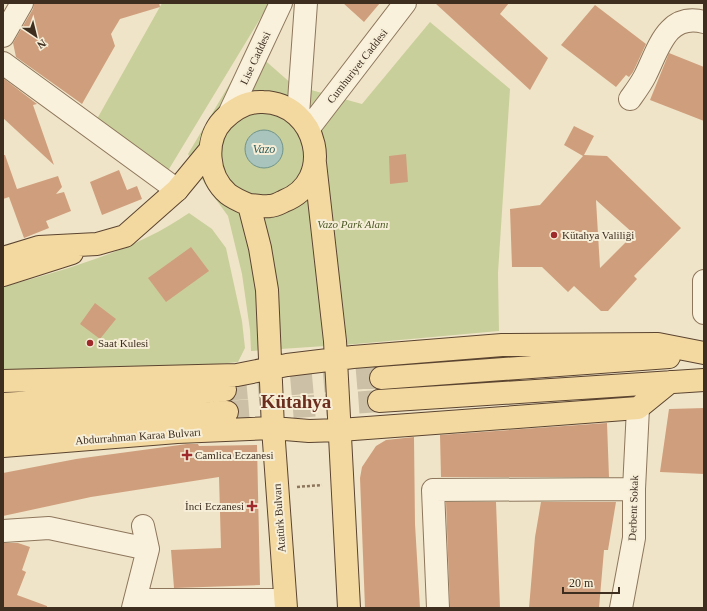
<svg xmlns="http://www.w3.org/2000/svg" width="707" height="611" viewBox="0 0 707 611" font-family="Georgia,serif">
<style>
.green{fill:#c9cf9b}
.water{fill:#a9c4bc;stroke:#6f938a}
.building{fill:#cf9f7d;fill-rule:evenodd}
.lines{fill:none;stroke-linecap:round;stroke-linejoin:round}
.major-tunnel{stroke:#ccc0a6;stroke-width:22;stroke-dasharray:22 11;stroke-linecap:butt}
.minor-casing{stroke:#8d765c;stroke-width:24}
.major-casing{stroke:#5b4430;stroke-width:24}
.path{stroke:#8d765c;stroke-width:2.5;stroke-dasharray:3 2;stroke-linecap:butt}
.minor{stroke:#faf1dc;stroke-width:22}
.major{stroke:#f3d9a0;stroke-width:22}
.poi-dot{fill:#9e2a2b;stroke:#f7eed8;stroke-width:1.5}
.labels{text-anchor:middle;stroke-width:4;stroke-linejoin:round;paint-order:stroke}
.street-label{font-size:11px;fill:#3d2e20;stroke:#f7eed8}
.park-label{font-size:11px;font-style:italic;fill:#4d5a26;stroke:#f7eed8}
.poi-label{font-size:11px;fill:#3d2e20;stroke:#f7eed8;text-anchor:start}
.water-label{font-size:12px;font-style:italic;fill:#2f5d5a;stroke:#f7eed8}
.town-label{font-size:19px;font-weight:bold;fill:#6b2e1e;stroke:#f7eed8}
</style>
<rect width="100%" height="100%" fill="#f0e4c8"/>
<path class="green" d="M162 3 269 4 166 174 97 119Z
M430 22 510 89 498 273 499 331 356 344 251 351 250 330 242 274 228 216 206 186 188 154 251 48 293 85 362 104Z
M189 213 212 229 226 248 242 321 245 348 238 362 149 371 3 375V287C67 269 134 251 189 213Z"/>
<path class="water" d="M245 149a19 19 0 1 1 38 0a19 19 0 1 1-38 0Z"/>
<path class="building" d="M34 3H159L160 7 120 19 111 34 115 46 82 104 16 57 13 43 33 9Z
M343 3H380L364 22Z
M435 3H509L500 14 548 58 530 90Z
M595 5 646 44 633 72 629 77 626 75 616 87 561 45Z
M669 53 704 67V121L650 100Z
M3 78 37 104 33 105 54 165 3 118Z
M574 126 594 136 584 155 607 156 681 228 634 276 637 279 608 311H601L574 286 568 292 542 267H512L510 209 540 205 583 156 564 145ZM596 200 634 234 600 268Z
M406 154 408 182 390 184 389 156Z
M3 155H5L17 189 58 176 62 187 56 194 64 192 71 211 46 221 49 228 24 238 9 197 3 199Z
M119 170 127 190 137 186 142 199 102 215 90 182Z
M191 247 209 271 166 302 148 278Z
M95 303 116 319 100 339 80 324Z
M704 408V474L660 472 669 409Z
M607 423 609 477H441L440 435Z
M414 437 415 524 420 608H365L360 478 362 467 376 446 386 440Z
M187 444H198L199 446 257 445 260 585 174 588 171 550 221 548 219 477 91 497 3 516V473L76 459Z
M446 502H496L500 608H450Z
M541 502H616L608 550H604L599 608H529L535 537Z
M3 543H18L30 547 22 570 26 572 17 595 47 606V608H3Z"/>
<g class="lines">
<path class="major-tunnel" d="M225 390 363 378H381
M227 412 379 401"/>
<g class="minor-casing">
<path id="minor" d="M3 36 22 3
M3 63 177 190
M630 99C635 92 641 84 645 76 658 51 666 12 704 22
M229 114 281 3
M298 115 306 3
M309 128 405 3
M704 281V313
M3 531 49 528 148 549
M135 600H285
M133 608 148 549 143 526
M438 608 433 490 634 489
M621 608 634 538V489L638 408"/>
</g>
<g class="major-casing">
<path id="major" d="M315 163 335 341 349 608
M249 205C256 205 263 207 270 206 275 206 280 203 284 201 336 181 318 103 263 102 247 101 234 109 223 120 204 140 207 176 228 194 233 198 242 202 249 205L260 248 267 290 273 428 286 608
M3 258 39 247 97 244 125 236 177 190 210 150
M3 275 72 253
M381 378 669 357
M3 381 237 375 287 365 353 357 502 345 658 344 704 353
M379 401 704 380
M3 404 225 390
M3 426 227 412
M3 446 177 432 273 428 309 431 340 430 638 408 670 382"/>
</g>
<path class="path" d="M297 487 322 485"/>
<use href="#minor" class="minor"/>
<use href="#major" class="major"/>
</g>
<g class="poi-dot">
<circle cx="554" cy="235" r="4"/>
<circle cx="90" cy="343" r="4"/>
<path d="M185 449h4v4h4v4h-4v4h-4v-4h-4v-4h4z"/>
<path d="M250 500h4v4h4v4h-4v4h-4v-4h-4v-4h4z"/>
</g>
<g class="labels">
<g class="street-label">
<text transform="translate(255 58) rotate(-65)" y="4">Lise Caddesi</text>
<text transform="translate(357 66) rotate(-52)" y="4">Cumhuriyet Caddesi</text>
<text transform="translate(138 436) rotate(-4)" y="4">Abdurrahman Karaa Bulvarı</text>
<text transform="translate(633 508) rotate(-88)" y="4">Derbent Sokak</text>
<text transform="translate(279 518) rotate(-94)" y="4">Atatürk Bulvarı</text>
</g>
<g class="park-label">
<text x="353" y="228">Vazo Park Alanı</text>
</g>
<g class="poi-label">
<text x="562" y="239">Kütahya Valiliği</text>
<text x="98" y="347">Saat Kulesi</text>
<text x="195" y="459">Camlica Eczanesi</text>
<text x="244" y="510" text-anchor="end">İnci Eczanesi</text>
</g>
<g class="water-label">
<text x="264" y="153">Vazo</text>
</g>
<g class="town-label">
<text x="296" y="408">Kütahya</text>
</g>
</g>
<rect width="707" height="611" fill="none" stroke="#3d2e20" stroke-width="8"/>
<g transform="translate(36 36) rotate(145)" stroke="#f7eed8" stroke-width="3" paint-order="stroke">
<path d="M0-3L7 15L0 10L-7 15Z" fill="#3d2e20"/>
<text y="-6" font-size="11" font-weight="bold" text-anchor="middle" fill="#3d2e20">N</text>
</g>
<path d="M563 587v6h56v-6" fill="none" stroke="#3d2e20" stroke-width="2"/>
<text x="569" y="587" font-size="12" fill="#3d2e20" stroke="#f7eed8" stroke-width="3" paint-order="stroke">20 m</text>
</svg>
